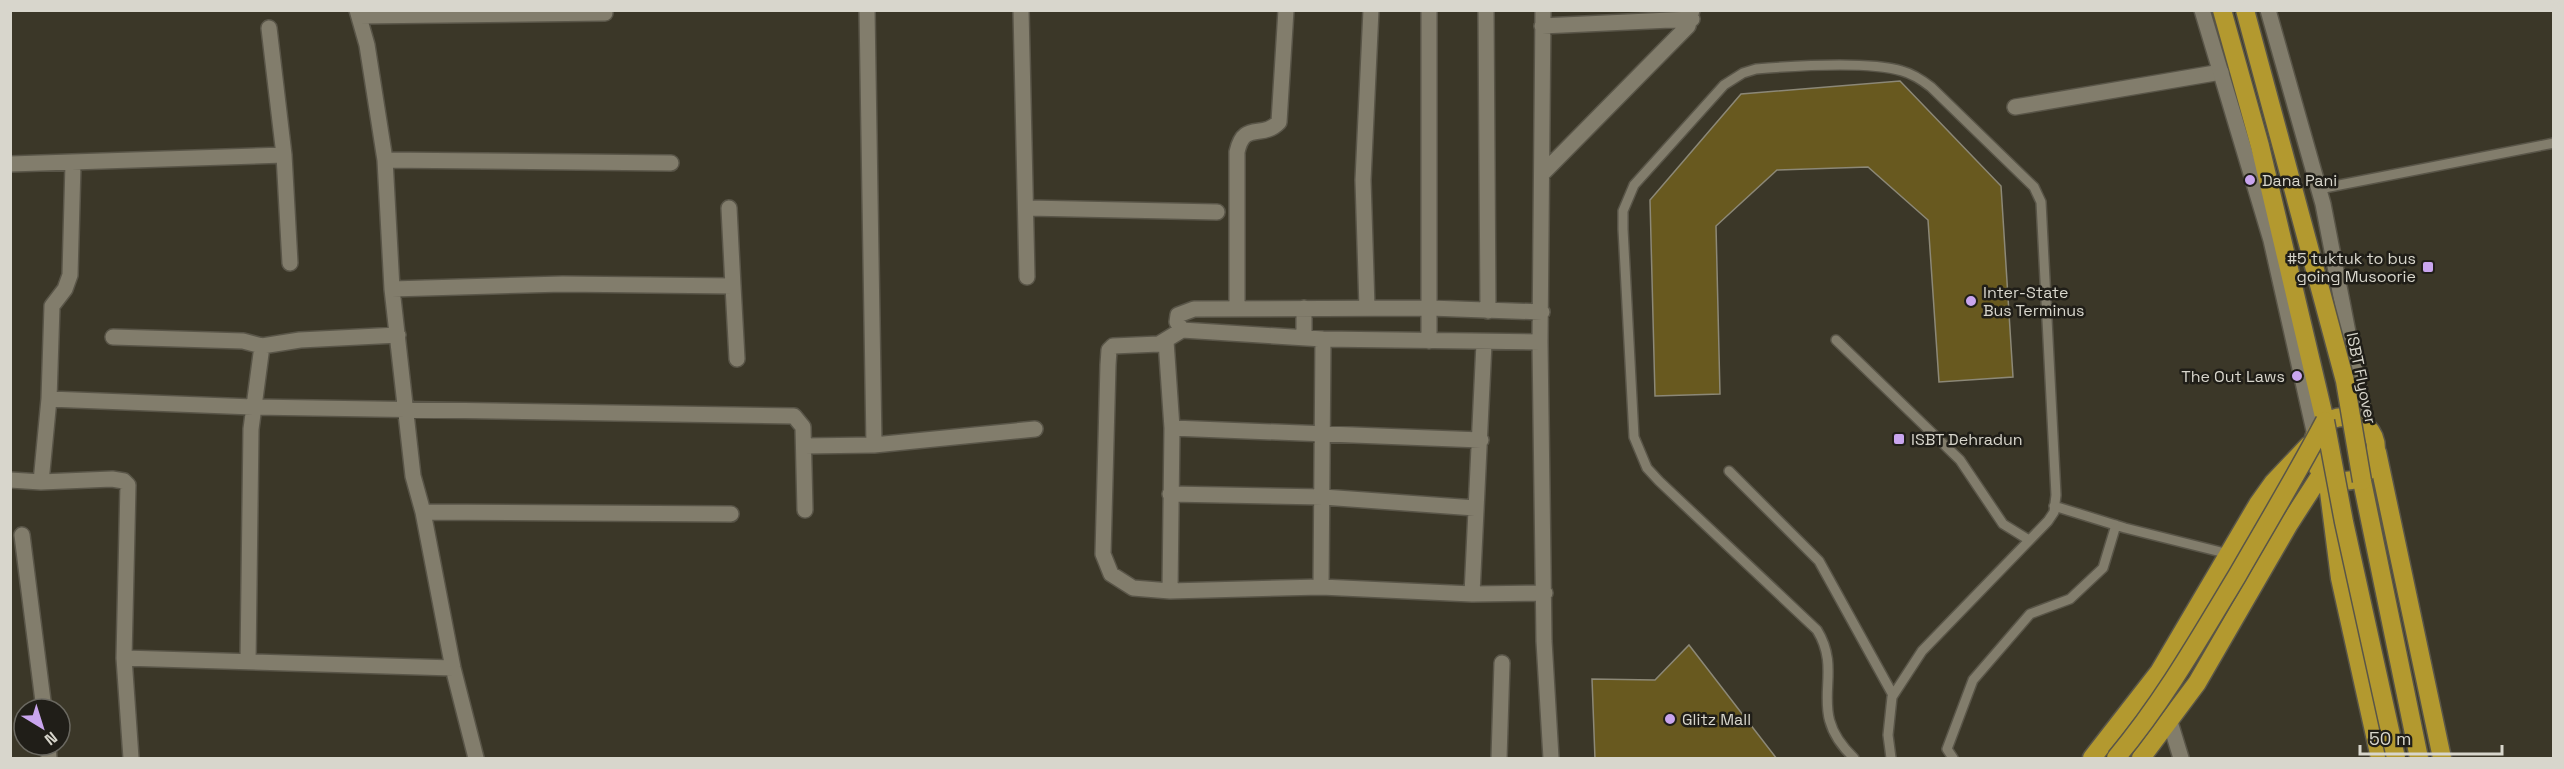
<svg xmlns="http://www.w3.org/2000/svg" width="2564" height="769" viewBox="0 0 2564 769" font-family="'Space Grotesk',sans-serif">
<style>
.building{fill:#68591f;stroke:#8c8877;stroke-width:1.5}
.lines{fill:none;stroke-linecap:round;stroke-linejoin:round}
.lane-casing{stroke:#595548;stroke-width:12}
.street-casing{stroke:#595548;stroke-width:18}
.secondary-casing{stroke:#595548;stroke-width:18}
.highway-casing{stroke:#595548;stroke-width:21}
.lane{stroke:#827d6c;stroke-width:9}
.street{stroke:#827d6c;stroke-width:15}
.secondary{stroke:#827d6c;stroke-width:15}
.highway{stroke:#b3992f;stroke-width:18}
.highway-bridge-casing{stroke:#595548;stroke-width:21;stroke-linecap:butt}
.highway-bridge{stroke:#b3992f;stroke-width:18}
.poi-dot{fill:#c9a5ee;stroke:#201e18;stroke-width:2}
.labels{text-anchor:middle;stroke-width:5;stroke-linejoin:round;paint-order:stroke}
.poi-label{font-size:16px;fill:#d8d6cc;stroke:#201e18;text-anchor:start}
.street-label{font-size:16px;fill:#d8d6cc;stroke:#201e18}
</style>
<rect width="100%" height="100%" fill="#3b3728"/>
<path class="building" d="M1900 81 2001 186 2013 377 1939 382 1928 220 1868 167 1777 170 1716 226 1720 394 1655 396 1650 200 1741 94Z
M1689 645 1777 759H1595L1592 679 1655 680Z"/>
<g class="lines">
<g class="lane-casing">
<path id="lane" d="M2319 189 2554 143
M1836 340 1960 460 2003 524 2029 540
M1729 471 1819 561 1893 695
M2054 506 2125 528 2229 554
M1854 758C1803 710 1846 677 1817 630L1659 481 1647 468 1634 437 1623 229V211L1634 185 1724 85 1743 73 1756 69C1792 66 1869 61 1902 71 1913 74 1922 80 1931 87L2034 187 2041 202 2056 495 2054 512 2048 521 1922 651 1892 697 1888 735 1891 758
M1953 758 1947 749 1973 680 2030 614 2070 599 2103 568 2116 525"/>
</g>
<g class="street-casing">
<path id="street" d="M357 10 367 45 385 160 392 289 413 476 423 512 453 668 476 758
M867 10 874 445
M1021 10 1027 277
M1486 10 1488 311
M1543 10 1540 342 1544 641 1551 758
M359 16 605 13
M1542 26 1692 19
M269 28 284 155 290 263
M2015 107 2221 72
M385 160 671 163
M10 164 284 155
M1542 174 1688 26 1692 10
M1028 208 1217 212
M733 286 737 359
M392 289 563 284 733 286 729 208
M1304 308V337
M1367 308 1363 180 1371 10
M1237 309V152C1244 120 1262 140 1279 122L1286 10
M1182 330 1177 322 1178 315 1194 309 1430 308 1542 312
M113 337 243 341 262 346 300 340 398 335
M1166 341 1172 428 1170 591
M1429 341V10
M1540 342 1323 339 1182 330 1159 344 1113 346 1109 350 1108 365 1103 554 1111 574 1133 588 1170 591 1321 587 1472 594 1545 593
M49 399 253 407 794 416 803 427 805 510
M1172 428 1481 440
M804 446 874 445 1035 429
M10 480 41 482 112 479 124 481 128 485 124 658 131 758
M41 482 49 399 52 306 65 289 70 275 73 164
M1170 494 1323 497 1475 508
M423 512 731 514
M22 535 44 709
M1321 587 1323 339
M1472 594 1484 343
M124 658 453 668
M248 662 251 429 262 346
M2170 722 2181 758
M48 745 49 758
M1499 758 1502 663"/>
</g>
<g class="secondary-casing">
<path id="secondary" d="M2202 10 2271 240 2315 435
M2268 10 2323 204 2366 425"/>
</g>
<g class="highway-casing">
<path id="highway" d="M2222 10 2260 146 2325 421
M2312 449a32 32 0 1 1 64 0a32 32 0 1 1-64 0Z
M2377 452 2442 758
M2327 476 2340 578 2380 758
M2362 481 2419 758
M2092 758 2159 672 2258 504 2273 483 2309 445
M2141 758 2197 683 2289 524 2322 473"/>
</g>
<use href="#lane" class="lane"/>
<use href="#street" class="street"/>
<use href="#secondary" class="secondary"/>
<use href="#highway" class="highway"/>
<g class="highway-bridge-casing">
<path id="highway-bridge" d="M2245 10 2345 381 2362 481
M2325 421 2344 522 2396 758
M2116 758C2163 702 2199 639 2237 576 2267 524 2297 474 2325 421"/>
</g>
<use href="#highway-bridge" class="highway-bridge"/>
</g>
<g class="poi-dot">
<circle cx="2250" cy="180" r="6"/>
<rect x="2422" y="261" width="12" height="12" rx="3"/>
<circle cx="1971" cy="301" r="6"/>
<circle cx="2297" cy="376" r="6"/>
<rect x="1893" y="433" width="12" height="12" rx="3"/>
<circle cx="1670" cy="719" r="6"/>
</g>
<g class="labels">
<g class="poi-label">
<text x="2262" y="186">Dana Pani</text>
<text x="2416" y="264" text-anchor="end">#5 tuktuk to bus<tspan x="2416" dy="18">going Musoorie</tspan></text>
<text x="1983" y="298">Inter-State<tspan x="1983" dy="18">Bus Terminus</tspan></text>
<text x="2285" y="382" text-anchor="end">The Out Laws</text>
<text x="1911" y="445">ISBT Dehradun</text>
<text x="1682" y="725">Glitz Mall</text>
</g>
<g class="street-label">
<text transform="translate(2362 378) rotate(78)" y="6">ISBT Flyover</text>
</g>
</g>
<rect width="2564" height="769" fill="none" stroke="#d8d6cc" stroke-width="24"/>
<g transform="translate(42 727) rotate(142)"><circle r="28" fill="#201e18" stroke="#6a6860" stroke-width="1.5"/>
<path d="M0-4.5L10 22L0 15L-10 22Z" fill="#c9a5ee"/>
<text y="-9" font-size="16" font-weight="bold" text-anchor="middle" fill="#d8d6cc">N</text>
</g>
<path d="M2360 745v9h142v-9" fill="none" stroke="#d8d6cc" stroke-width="3"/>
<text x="2369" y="745" font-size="18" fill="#d8d6cc" stroke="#201e18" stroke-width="4.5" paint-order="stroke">50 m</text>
</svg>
